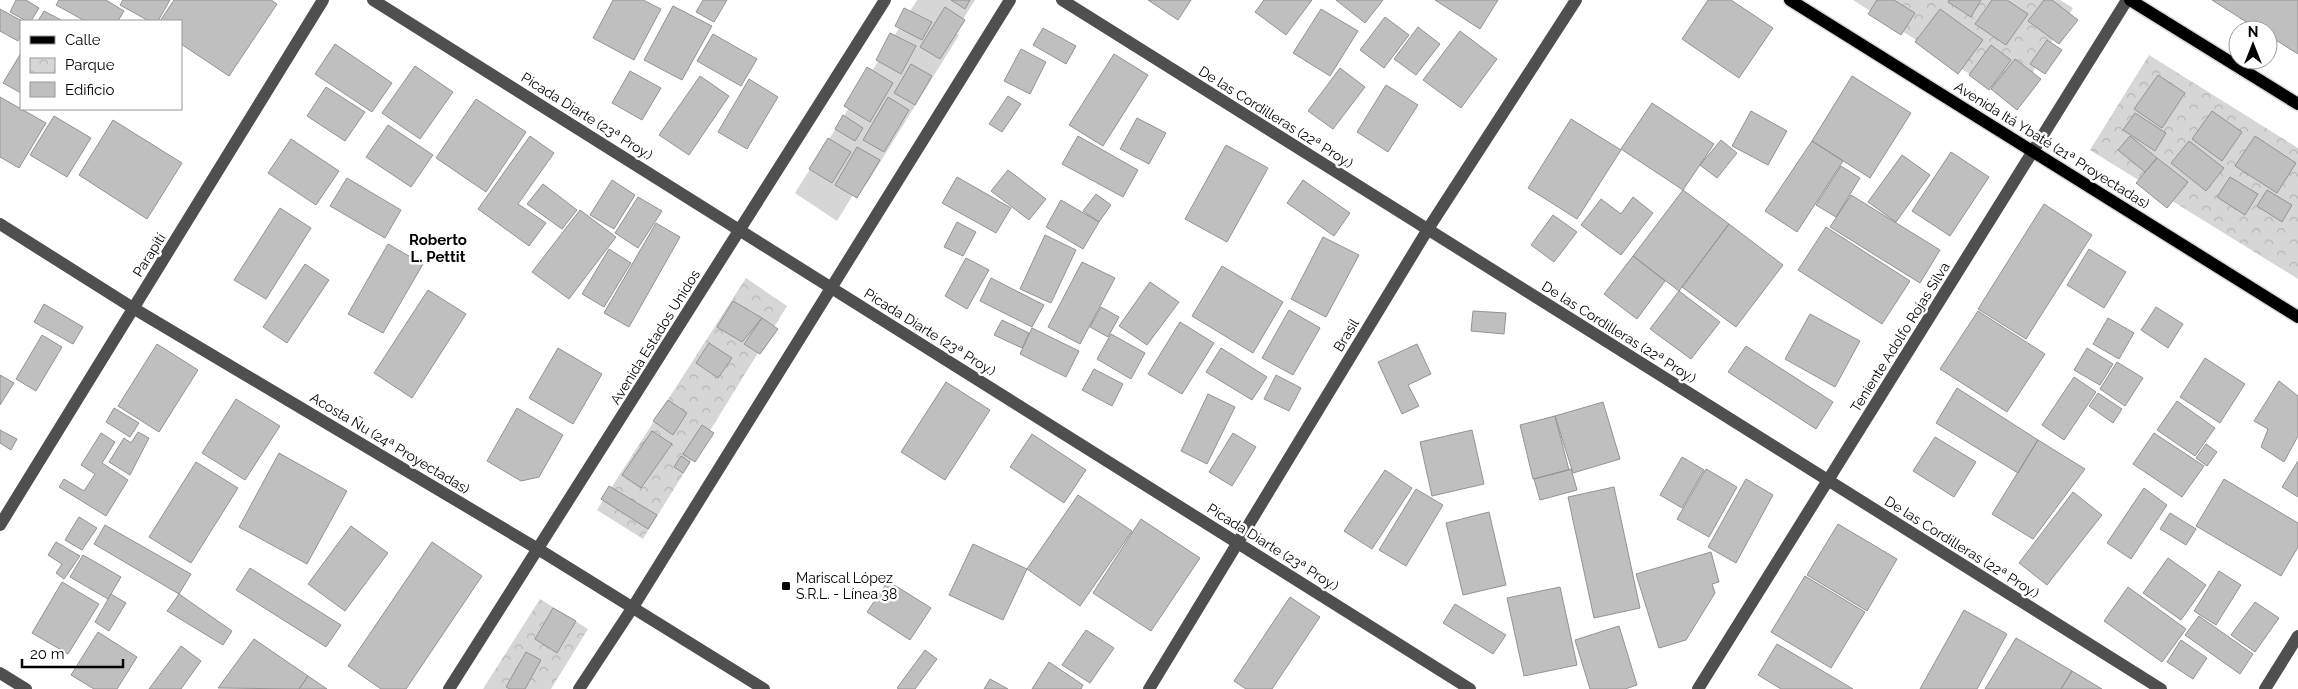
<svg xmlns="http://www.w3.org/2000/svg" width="2298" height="689" viewBox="0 0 2298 689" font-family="Raleway,sans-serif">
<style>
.grass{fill:#d6d6d6}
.park{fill:url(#park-crowns)}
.building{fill:#bfbfbf;stroke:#939393}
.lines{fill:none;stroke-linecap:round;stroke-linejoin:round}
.major-casing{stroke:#dbdbdb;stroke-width:15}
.minor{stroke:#4f4f4f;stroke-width:12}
.major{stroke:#000;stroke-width:12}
.poi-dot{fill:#000;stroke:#fff;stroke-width:2}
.labels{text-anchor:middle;stroke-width:5;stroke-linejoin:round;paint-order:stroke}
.street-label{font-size:14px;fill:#000;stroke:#fff}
.poi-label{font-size:14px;fill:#000;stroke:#fff;text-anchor:start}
.neighbourhood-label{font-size:15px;font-weight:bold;fill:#000;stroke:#fff}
</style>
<defs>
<pattern id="park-crowns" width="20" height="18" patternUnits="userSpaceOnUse" patternTransform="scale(1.25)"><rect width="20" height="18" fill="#d6d6d6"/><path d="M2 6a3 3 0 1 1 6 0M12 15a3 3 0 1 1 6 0" fill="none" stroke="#b6b6b6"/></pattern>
</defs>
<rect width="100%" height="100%" fill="#fff"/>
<path class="grass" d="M917 0H975L955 32 959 35 866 185 861 182 837 221 795 193Z"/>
<path class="park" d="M1853 0H2060L2073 8 2014 102Z
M2149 55 2298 148V279L2090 150Z
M746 278 787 306 643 539 597 510Z
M540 599 588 629 551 689H483Z"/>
<path class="building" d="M16 0H26L39 8 31 21H26L10 12Z
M59 0H106L124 11 118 21H85L56 5Z
M123 0H170L158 21H149L120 5Z
M174 0H271L277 4 229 76 181 44V21H160Z
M613 0H643L661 9 634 60 593 38Z
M703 0H727L714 22 696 12Z
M951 0H970L965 9Z
M1148 0H1191L1178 20Z
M1264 0H1312L1286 35 1255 12Z
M1336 0H1383L1365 23Z
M1435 0H1498L1480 29Z
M1708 0H1731L1773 28 1739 78 1682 39Z
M1877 0H1894L1915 13 1901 35 1868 14Z
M1949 0H1981L1971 17 1948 2Z
M1992 0H2007L2028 14 2006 45 1975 24Z
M2044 0H2052L2078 20 2059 44 2028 21Z
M2212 0H2298V54L2268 35V30H2259Z
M673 6 712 26 682 80 644 60Z
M945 7 965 20 940 59 920 47Z
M904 8 932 22 922 40 895 26Z
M0 9 22 21 21 35 18 41 0 31Z
M1321 9 1358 31 1330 76 1293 53Z
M1940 9 1983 40 1958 74 1915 42Z
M44 11 63 21H38Z
M1385 17 1409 35 1384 68 1360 50Z
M1418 27 1440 44 1416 75 1394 59Z
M1043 28 1076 46 1066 64 1033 45Z
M1460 31 1497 59 1461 108 1423 80Z
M890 33 916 46 901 74 876 60Z
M713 34 757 59 741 86 697 61Z
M2047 40 2062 50 2045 74 2030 64Z
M335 44 392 83 372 112 315 74Z
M1991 45 2011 60 1989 90 1969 75Z
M1021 49 1046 62 1030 94 1004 81Z
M21 53V93L3 83Z
M1114 54 1148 75 1103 146 1069 125Z
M2015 59 2041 79 2017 110 1991 89Z
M911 64 932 76 915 105 894 93Z
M415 66 453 92 420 139 382 113Z
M867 67 893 83 870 122 844 106Z
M1340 68 1365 87 1333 129 1308 111Z
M630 71 661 88 642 120 612 103Z
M2158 75 2185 93 2162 128 2134 109Z
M700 76 729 96 689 155 659 135Z
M1852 76 1911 113 1870 178 1812 141Z
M749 79 778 97 747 149 718 132Z
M1386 85 1418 105 1388 152 1357 132Z
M326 87 365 112 345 141 307 116Z
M1008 96 1021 104 1002 132 989 124Z
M0 97 46 123 19 168 0 157Z
M888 97 909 110 884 152 863 140Z
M476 99 526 132 486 192 436 158Z
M1652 103 1714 144 1683 190 1621 149Z
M1751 111 1787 131 1768 165 1732 146Z
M2212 111 2242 132 2222 161 2192 139Z
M2135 113 2166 133 2155 151 2123 130Z
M843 115 863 128 855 141 835 129Z
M54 116 91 138 67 177 30 155Z
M1137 118 1166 133 1149 164 1120 149Z
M1571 119 1621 150 1577 219 1528 188Z
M113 120 182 163 147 219 79 175Z
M388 125 433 155 411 187 366 157Z
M530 136 554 153 518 204 546 223 529 246 478 209Z
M1078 136 1138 170 1123 197 1062 164Z
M2130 136 2157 158 2145 172 2118 150Z
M2255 136 2296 163 2277 193 2235 166Z
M828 138 851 152 832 183 809 169Z
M291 139 339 171 316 205 268 173Z
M1721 140 1737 153 1717 178 1700 165Z
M1812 141 1843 161 1797 232 1765 211Z
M2189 141 2224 168 2206 191 2171 163Z
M1226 145 1268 168 1227 242 1185 219Z
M857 147 880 160 857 198 835 185Z
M1951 152 1989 177 1950 236 1912 211Z
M1902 155 1930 175 1896 222 1868 202Z
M2157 158 2188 182 2167 208 2136 183Z
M1841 166 1860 178 1836 217 1816 205Z
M1008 170 1046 199 1029 220 991 191Z
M957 177 1011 208 996 233 942 203Z
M2230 177 2258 194 2245 215 2217 197Z
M347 178 401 210 385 238 330 206Z
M612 180 635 195 614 229 590 215Z
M1303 180 1350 213 1334 236 1287 203Z
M543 184 577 210 562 229 527 204Z
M1683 190 1729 224 1679 291 1633 256Z
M2267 190 2292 205 2282 222 2257 206Z
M1096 194 1111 205 1099 222 1083 211Z
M1851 195 1940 250 1920 283 1830 227Z
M638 197 662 211 638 248 615 233Z
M1633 197 1653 213 1621 255 1581 225 1601 199 1621 214Z
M1061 200 1099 222 1083 249 1046 227Z
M2044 204 2092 235 2026 339 1978 309Z
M280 208 311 228 266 299 234 280Z
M580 210 616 237 569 299 532 272Z
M1553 215 1577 232 1554 262 1531 245Z
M957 222 976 232 963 256 944 247Z
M656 223 680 237 629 327 604 313Z
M1729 224 1783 265 1736 327 1682 287Z
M1826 227 1910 281 1882 324 1798 270Z
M1045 235 1076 250 1051 303 1020 289Z
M1323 237 1359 255 1326 317 1291 299Z
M388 244 423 264 383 333 348 314Z
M609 249 631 263 604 307 582 294Z
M2089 249 2126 272 2104 308 2067 285Z
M1633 256 1665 281 1637 319 1604 294Z
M966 258 989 270 967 309 945 296Z
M1082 262 1115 278 1080 344 1048 327Z
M305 264 329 280 287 343 263 327Z
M1222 266 1283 302 1253 353 1192 316Z
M991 278 1044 305 1032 327 980 301Z
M1150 282 1179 302 1147 345 1119 326Z
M428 290 466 314 412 398 374 373Z
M1679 291 1720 322 1691 359 1650 329Z
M733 301 762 318 742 342 717 327Z
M44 304 83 327 73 344 34 322Z
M1101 307 1119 317 1108 337 1090 327Z
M2156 307 2183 324 2168 348 2141 330Z
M1289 310 1320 328 1293 375 1262 358Z
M1473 311 1506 313 1504 334 1471 331Z
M1978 311 2045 354 2007 412 1940 369Z
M1810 314 1860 341 1835 387 1785 359Z
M762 318 778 329 760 354 744 344Z
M2108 318 2134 333 2119 359 2093 344Z
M1002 320 1029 333 1022 348 994 335Z
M1180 322 1214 343 1182 394 1148 374Z
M1032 328 1079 351 1066 377 1020 354Z
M1111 334 1145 353 1131 379 1097 359Z
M42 335 62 347 36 391 16 379Z
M709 343 732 358 718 378 696 363Z
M157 344 198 370 159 432 118 406Z
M1417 344 1431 374 1408 385 1419 406 1402 414 1378 362Z
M1746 346 1833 402 1816 429 1728 372Z
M558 348 602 374 573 424 529 398Z
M1221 348 1267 377 1252 400 1206 372Z
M2087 348 2113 364 2100 385 2074 370Z
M2205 358 2245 384 2220 423 2180 397Z
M2117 362 2143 378 2125 406 2100 389Z
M1094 369 1123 384 1112 406 1082 390Z
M0 375 14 383 0 405Z
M1276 375 1301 388 1289 411 1264 399Z
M2074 377 2096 392 2064 440 2042 425Z
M2279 381 2298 396V436L2284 462 2261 447 2268 429 2254 421Z
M946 382 990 410 945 480 901 452Z
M1957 388 2038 440 2018 473 1936 423Z
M2098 393 2122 409 2113 423 2089 406Z
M1208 394 1235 407 1207 464 1181 451Z
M236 399 280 426 245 480 202 453Z
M668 400 687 413 673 435 653 421Z
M2177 401 2215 428 2195 456 2157 430Z
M1603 402 1620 459 1573 473 1555 416Z
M114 408 139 423 130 437 106 422Z
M517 408 563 435 539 477 521 481 487 461Z
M1555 416 1569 470 1533 479 1520 425Z
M702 425 714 433 695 462 683 454Z
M0 430 17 439 11 450 0 443Z
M1472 430 1484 484 1432 496 1420 442Z
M652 431 672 444 641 488 622 475Z
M138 432 149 438 130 475 109 462 124 438 131 443Z
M101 433 115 442 102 463 128 480 106 516 59 487 64 479 84 491 95 474 81 465Z
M1233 433 1256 447 1232 486 1209 472Z
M2154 433 2204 466 2182 497 2133 464Z
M1032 434 1086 470 1064 503 1010 467Z
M1935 437 1976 462 1954 497 1913 471Z
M2038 440 2085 469 2033 539 1992 514Z
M2206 444 2217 452 2207 466 2196 458Z
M279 453 347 491 307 564 239 527Z
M681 456 690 462 683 473 674 467Z
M1682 457 1704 470 1682 508 1660 495Z
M2298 461V497L2282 487Z
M196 462 238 488 191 563 149 537Z
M1571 469 1577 490 1540 500 1534 479Z
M1706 469 1737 487 1709 537 1677 519Z
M1385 470 1412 488 1372 549 1344 531Z
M1746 479 1773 495 1736 563 1708 547Z
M2224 479 2298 523V547L2281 576 2196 526Z
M609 486 657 515 648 529 601 499Z
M1614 487 1640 608 1594 618 1568 497Z
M2144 488 2167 505 2131 559 2107 543Z
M1416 489 1443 505 1406 566 1379 550Z
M2073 492 2102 515 2047 585 2019 563Z
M1078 495 1132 531 1080 606 1027 569Z
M1489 512 1506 585 1463 595 1446 523Z
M2170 513 2196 529 2186 545 2160 529Z
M79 517 97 528 82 550 65 540Z
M1141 519 1200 558 1151 631 1093 593Z
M1838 524 1897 559 1867 611 1807 575Z
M105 525 191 574 179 594 94 544Z
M351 526 388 553 345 611 308 584Z
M56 542 80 556 64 579 56 573 62 564 48 555Z
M432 542 482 576 406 689H381L348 666Z
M973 544 1027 569 1003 620 949 595Z
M1711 552 1719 582 1712 584 1715 593 1686 640 1659 648 1636 574Z
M83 555 121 577 108 599 70 577Z
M2168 558 2206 585 2181 620 2143 593Z
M250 568 341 625 326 647 236 590Z
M2219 571 2241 585 2216 625 2194 611Z
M1805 576 1865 612 1831 668 1771 632Z
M888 581 931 608 910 640 867 612Z
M62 582 99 604 68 654 32 633Z
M1560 587 1577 665 1524 676 1507 598Z
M2128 587 2186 629 2162 662 2104 621Z
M111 594 126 603 109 631 95 622Z
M179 594 232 631 223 645 167 611Z
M1290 597 1320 617 1272 689H1246L1234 681Z
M2255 602 2279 618 2255 652 2231 635Z
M1455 604 1506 635 1493 654 1443 623Z
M553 608 576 621 557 653 535 639Z
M1964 610 2007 634 1977 689H1920Z
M2199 616 2253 654 2240 674 2185 635Z
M1619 626 1637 685 1625 689H1590L1575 640Z
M1086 630 1114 648 1090 683 1062 665Z
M98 632 137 657 117 689H94L71 675Z
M2016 638 2072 671 2061 689H1985Z
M254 639 308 676 299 689 218 688Z
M2181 640 2207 658 2193 679 2167 662Z
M1777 644 1853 689H1781L1758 675Z
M181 646 201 661 181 689H149Z
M925 650 937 659 915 689H899L897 688Z
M526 652 541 660 525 689H510L506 687Z
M1049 662 1083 685 1081 689H1032Z
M2072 671 2102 689H2061Z
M308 676 327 689H299Z
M990 679 1008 689H984Z"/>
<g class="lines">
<g class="major-casing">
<path id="major" d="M1790 0 2298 317
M2130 0 2298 104"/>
</g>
<path class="minor" d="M373 0 1470 689
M1062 0 2161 689
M0 224 133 308 538 549 764 689
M0 525 323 0
M0 673 26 689
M449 689 885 0
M579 689 633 607 1010 0
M1149 689 1428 229 1576 0
M1698 689 2127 0
M2265 689 2298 636"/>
<use href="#major" class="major"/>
</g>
<rect class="poi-dot" x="781" y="581" width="10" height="10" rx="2.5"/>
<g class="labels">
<g class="street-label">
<text transform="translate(587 116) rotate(32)" y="5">Picada Diarte (23ª Proy.)</text>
<text transform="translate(1276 117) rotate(32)" y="5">De las Cordilleras (22ª Proy.)</text>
<text transform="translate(2052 145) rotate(32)" y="5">Avenida Itá Ybaté (21ª Proyectadas)</text>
<text transform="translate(149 255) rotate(-58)" y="5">Parapití</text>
<text transform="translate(930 332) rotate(32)" y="5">Picada Diarte (23ª Proy.)</text>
<text transform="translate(1619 332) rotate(32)" y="5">De las Cordilleras (22ª Proy.)</text>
<text transform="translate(1346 335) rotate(-59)" y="5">Brasil</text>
<text transform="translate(655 337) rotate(-58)" y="5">Avenida Estados Unidos</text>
<text transform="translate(1900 337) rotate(-58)" y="5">Teniente Adolfo Rojas Silva</text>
<text transform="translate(390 443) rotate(31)" y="5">Acosta Ñu (24ª Proyectadas)</text>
<text transform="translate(1273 547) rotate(32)" y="5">Picada Diarte (23ª Proy.)</text>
<text transform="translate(1962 547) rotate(32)" y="5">De las Cordilleras (22ª Proy.)</text>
</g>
<g class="poi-label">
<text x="796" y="583">Mariscal López<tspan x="796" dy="16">S.R.L. - Línea 38</tspan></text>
</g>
<g class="neighbourhood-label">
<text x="438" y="245">Roberto<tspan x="438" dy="17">L. Pettit</tspan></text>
</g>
</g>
<rect x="20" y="20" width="162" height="90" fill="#ffffff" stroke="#999999"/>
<rect x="30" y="36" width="25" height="8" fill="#000000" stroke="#999999"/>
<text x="65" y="45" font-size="15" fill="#000000">Calle</text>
<rect x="30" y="58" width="25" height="15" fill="url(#park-crowns)" stroke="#999999"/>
<text x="65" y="70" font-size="15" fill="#000000">Parque</text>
<rect x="30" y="82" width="25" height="15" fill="#bfbfbf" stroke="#999999"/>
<text x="65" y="95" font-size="15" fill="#000000">Edificio</text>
<g transform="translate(2253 45)"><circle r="24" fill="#ffffff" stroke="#999999"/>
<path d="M0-4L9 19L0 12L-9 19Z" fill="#000000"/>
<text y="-8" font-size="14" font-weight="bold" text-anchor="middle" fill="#000000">N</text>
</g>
<path d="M22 659v8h101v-8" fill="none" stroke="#000000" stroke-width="2.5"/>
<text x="30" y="659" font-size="15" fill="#000000" stroke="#ffffff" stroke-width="4" paint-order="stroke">20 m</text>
</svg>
